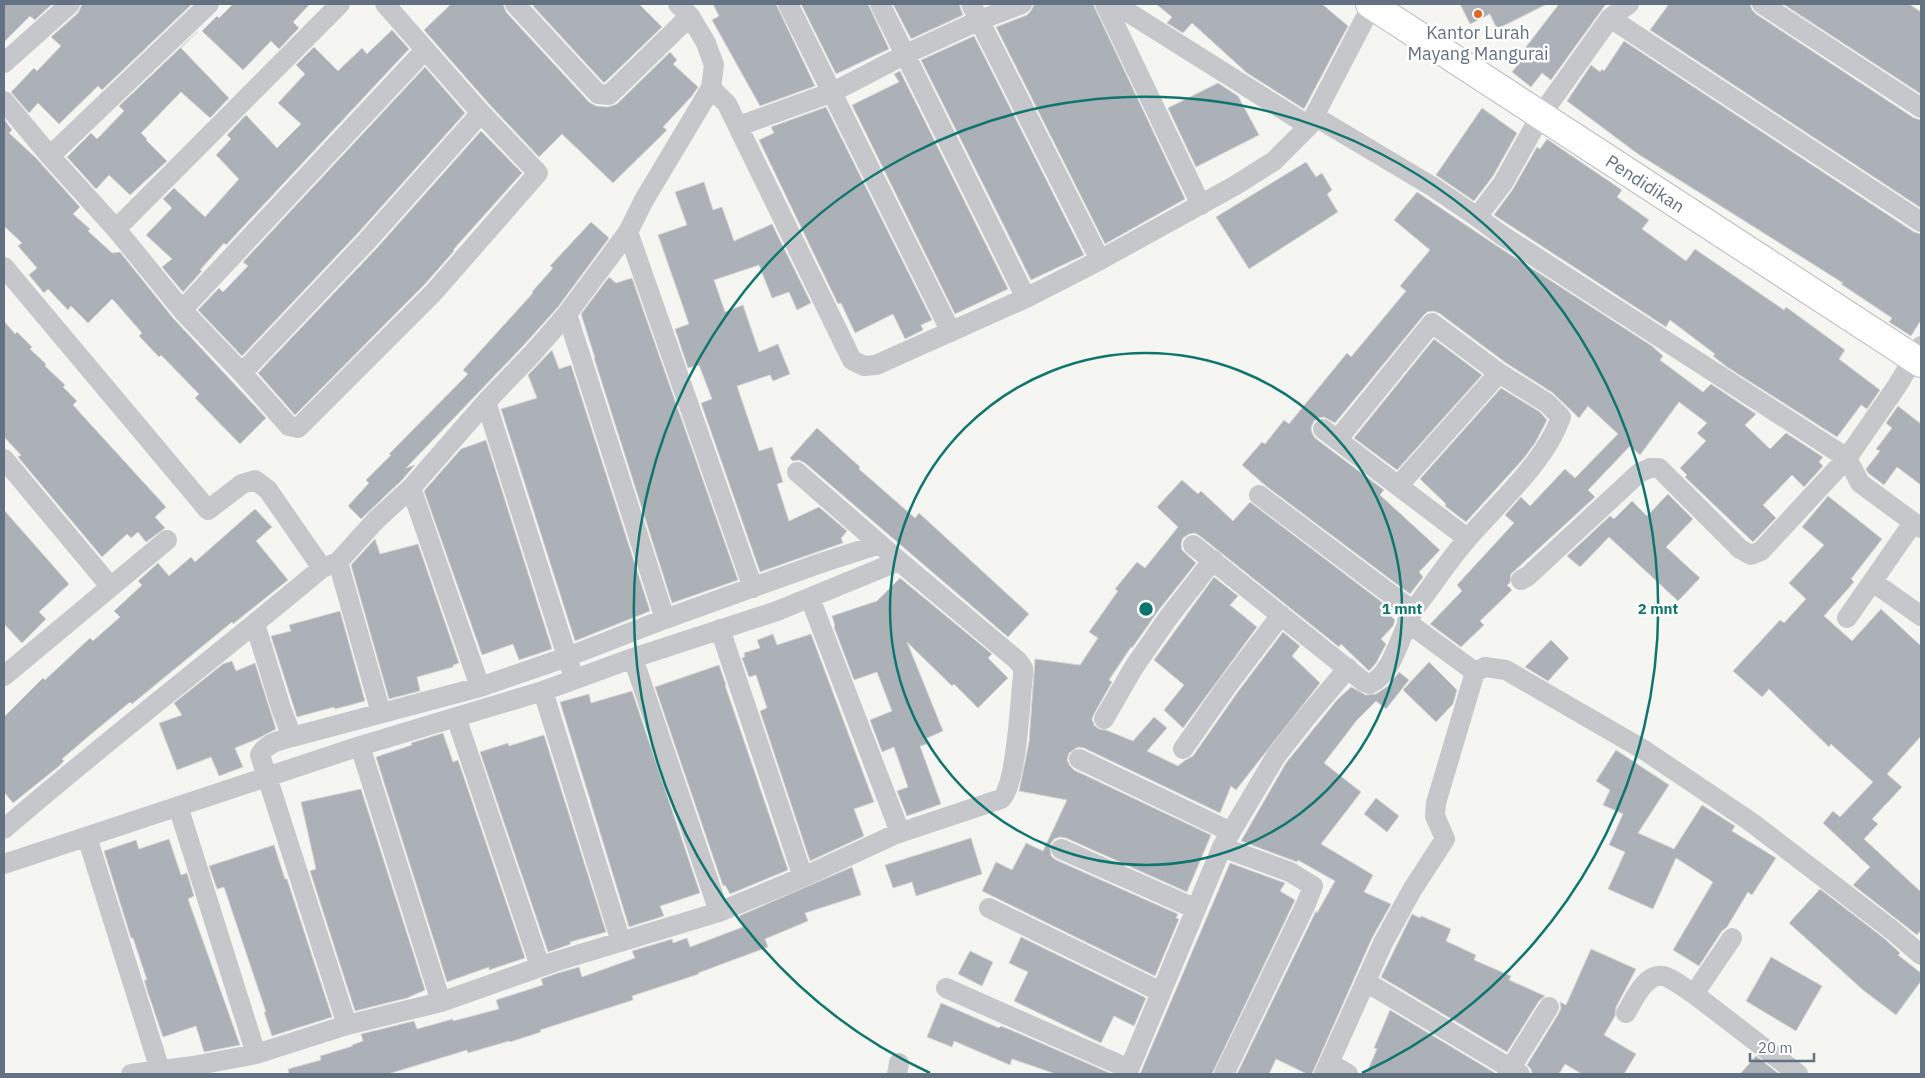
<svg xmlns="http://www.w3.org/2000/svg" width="1925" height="1078" viewBox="0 0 1925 1078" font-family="'IBM Plex Sans',sans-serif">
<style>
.building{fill:#abb1b7;stroke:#d6d6d4}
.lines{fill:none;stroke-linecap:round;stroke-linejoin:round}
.secondary-casing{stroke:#b7babf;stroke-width:30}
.street{stroke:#c5c7cb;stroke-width:20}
.secondary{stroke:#fff;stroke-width:28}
.ring{fill:none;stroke:#0f766e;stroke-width:2.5}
.poi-dot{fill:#e46522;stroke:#fff;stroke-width:2}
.labels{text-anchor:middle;stroke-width:5;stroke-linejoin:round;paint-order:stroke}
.poi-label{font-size:18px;fill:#647182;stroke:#fff}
.street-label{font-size:18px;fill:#647182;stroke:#fff}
.centre{fill:#0f766e;stroke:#fff;stroke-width:2.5}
.ring-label{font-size:15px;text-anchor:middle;font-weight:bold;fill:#0f766e;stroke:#fff;stroke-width:5;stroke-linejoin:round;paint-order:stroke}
</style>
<rect width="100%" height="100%" fill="#f5f5f1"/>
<path class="building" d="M4 4H52L35 20 30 16 4 42Z
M82 4H192L102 90 98 86 59 124 38 103 29 113 11 92 34 68 37 71 61 46 51 37 78 13Z
M233 4H310L293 22 299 28 279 49 271 41 243 70 202 31 217 16 219 18Z
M451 4H503L506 12 589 102 596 106 608 107 617 104 670 52 677 60 673 64 698 87 692 96 663 127 667 130 613 183 562 134 539 157 490 105 424 30Z
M536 4H639L662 27 604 83 533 6Z
M713 4H776L815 86 760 106 712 20 719 16Z
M801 4H868L889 49 836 74Z
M893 4H959L963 15 911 39Z
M1034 4H1093L1185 199 1105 244 996 27 1027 15 1031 11Z
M1156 4H1322L1348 26 1304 109 1247 73 1192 23 1183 33 1167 23 1172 17Z
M1460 4H1547L1497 29 1490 14 1470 24Z
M1559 4H1606L1551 80 1542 73 1531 87 1512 72 1523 58 1519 56Z
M1669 4H1750L1752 10 1756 14 1914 118 1921 120V208L1650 30Z
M1783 4H1909L1921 12V94Z
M392 30 409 49 226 245 224 243 200 270 202 271 183 292 162 267 172 259 146 235 172 208 163 199 174 188 205 217 239 179 216 155 231 139 227 135 246 115 277 148 301 124 278 103 305 74 296 65 314 47 338 71 362 48 367 54Z
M198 31 181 48 229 98 210 118 181 92 141 133 147 139 146 140 167 161 130 195 109 175 96 189 67 157 91 133 97 139 124 111 119 106Z
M974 36 1084 255 1031 280 921 60Z
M1624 41 1914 232 1921 234V320L1911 336 1889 322 1892 318 1841 284 1843 283 1638 154 1567 101 1591 65 1600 72 1602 69 1604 71Z
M425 67 465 113 358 233 242 356 198 310 219 288 223 292 248 266 243 262Z
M900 71 1008 289 955 314 852 105 899 82 894 74Z
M1218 83 1238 96 1259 135 1196 167 1168 108Z
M826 107 932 320 921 325 923 330 905 339 893 314 855 333 841 303 838 304 759 140 774 133 771 127Z
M1482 108 1517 133 1493 176 1474 201 1436 175Z
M4 119 12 130 9 133 36 158 80 207 73 214 90 229 88 231 112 253 120 252 173 318 266 418 240 444 195 398 199 394 161 355 159 357 139 336 142 333 116 303 112 299 88 323 71 306 68 310 48 289 44 293 29 275 37 268 18 246 22 243 4 226Z
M481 131 522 173 453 250 454 251 425 284 295 415 258 373 376 249Z
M1547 139 1622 190 1617 197 1649 220 1642 229 1686 261 1695 249 1784 310 1786 307 1845 350 1839 359 1880 390 1867 409 1861 405 1837 437 1727 367 1713 356 1715 354 1670 320 1666 327 1494 215 1513 189 1537 147 1540 149Z
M1306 162 1316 177 1322 173 1332 190 1327 194 1338 212 1249 269 1216 217Z
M704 182 713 210 722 207 734 241 772 224 811 303 797 310 789 292 772 298 759 265 714 280 725 312 743 305 759 352 778 344 790 374 773 381 770 375 737 386 759 451 772 447 783 482 777 484 789 521 819 507 847 531 841 538 843 543 760 572 701 403 712 399 699 365 688 368 675 329 689 324 658 235 687 225 675 192Z
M1417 192 1494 244 1652 346 1663 356 1660 360 1703 392 1711 384 1756 414 1745 425 1770 449 1786 433 1823 457 1819 462 1823 466 1804 487 1792 475 1763 505 1776 518 1753 542 1685 477 1687 475 1680 468 1706 441 1697 433 1707 423 1679 402 1640 455 1630 446 1588 490 1595 497 1511 574 1510 583 1507 585 1512 590 1480 621 1484 625 1461 647 1430 624 1462 591 1457 585 1514 523 1505 515 1521 497 1530 506 1565 469 1575 478 1618 434 1588 406 1579 418 1553 393 1506 363 1439 313 1433 311 1427 312 1423 316 1335 423 1324 417 1319 418 1314 421 1311 428 1312 433 1315 438 1384 490 1380 495 1440 550 1419 572 1423 577 1410 594 1266 486 1242 465 1262 442 1265 444 1284 420 1289 424 1347 353 1351 357 1406 291 1400 286 1430 250 1394 220Z
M591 222 609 238 558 307 523 346 406 468 415 465 402 480 361 519 348 506 369 483 366 480 391 455 389 454 468 374 463 370 533 293 532 292 553 268 550 266Z
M609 277 616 283 632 278 738 580 672 603 594 358H595L581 314Z
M4 321 15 334 17 332 32 347 30 349 46 364 45 366 65 385 63 387 77 401 73 405 166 507 155 517 165 528 146 542 138 532 131 538 127 534 102 557 18 457 21 455 4 437Z
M1434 339 1482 375 1397 470 1354 438Z
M552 350 559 369 571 365 650 611 575 641 501 409 537 398 528 375Z
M1501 388 1540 412 1547 420 1535 443 1524 458 1466 522 1445 506 1446 504 1420 479Z
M1898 406 1921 424V485L1897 467 1884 485 1868 473 1866 469 1880 451 1876 449 1892 428 1886 423Z
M817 428 860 467 859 469 915 518 919 513 1029 614 1008 637 805 463 799 460 793 461 790 458Z
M486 440 552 649 519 660 513 644 482 655 424 491 461 449Z
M1182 480 1198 494 1201 491 1233 521 1250 502 1395 612 1391 616 1395 620 1393 626 1381 639 1386 644 1376 663 1369 671 1341 644 1339 647 1200 536 1195 533 1189 534 1183 538 1181 544 1182 550 1196 563 1158 611 1132 648 1131 647 1109 680 1112 682 1094 714 1092 719 1094 725 1099 729 1106 730 1133 741 1154 717 1167 728 1147 751 1178 766 1184 761 1193 756 1237 693 1283 632 1300 646 1292 656 1320 683 1236 790 1231 786 1220 813 1084 748 1078 747 1069 753 1067 760 1070 766 1074 770 1211 835 1187 892 1066 838 1060 837 1054 839 1050 845 1051 856 1056 860 1178 914 1176 918 1179 919 1155 976 982 891 996 862 1012 870 1026 843 1043 851 1067 800 1019 791 1029 742 1035 659 1080 665 1098 638 1089 632 1118 591 1115 589 1137 562 1145 568 1178 527 1157 507Z
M1668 494 1693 519 1666 547 1700 578 1678 601 1609 537 1580 567 1567 556 1610 516 1614 519 1632 501 1647 516Z
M1828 496 1882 539 1851 579 1854 582 1824 616 1852 641 1881 609 1921 646V736L1887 774 1902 787 1872 819 1878 824 1864 839 1921 892V930L1917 935 1853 885 1870 867 1823 823 1833 811 1840 817 1873 782 1831 744 1829 747 1769 689 1762 697 1733 671 1780 620 1784 623 1806 599 1789 583 1824 545 1802 527Z
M255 509 272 527 256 541 288 580 233 624 232 622 132 704 130 702 90 735 62 759 64 761 58 767 13 803 4 792V717L43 678 45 680 90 638 93 641 120 617 114 611 142 585 138 581 158 563 169 576 191 557 195 562Z
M4 510 69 584 39 612 46 619 22 643 4 624Z
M375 539 380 554 418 544 459 663 453 665V667L417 677 420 691 389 699 351 565Z
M1214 577 1238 596 1230 605 1257 627 1183 728 1164 710 1184 685 1154 660Z
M900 578 992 654 988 658 1008 678 978 708 954 684 952 686 907 642 943 731 925 739 927 744 920 746 941 804 907 816 897 791 908 787 894 747 882 752 870 720 892 711 877 672 854 680 834 627 835 626 832 616 877 601Z
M340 611 365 701 335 709 334 707 297 717 271 636 291 631 289 625Z
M773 634 777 645 811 634 874 802 854 809 864 836 810 861 760 711 767 708 756 675 749 677 742 658 745 657 744 653 760 648 757 640Z
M1551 640 1569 658 1548 681 1525 667Z
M232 661 236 671 255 663 276 729 257 739 235 748 243 767 219 776 211 757 177 770 159 723 182 715 174 703 223 664Z
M1429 662 1457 690 1453 704 1436 722 1403 690Z
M719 665 726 685H725L788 870 730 894 725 885 723 886 655 687Z
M1399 672 1409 680 1386 709 1376 701 1357 720 1324 763 1361 792 1321 844 1373 875 1364 892 1391 904 1372 938 1312 1074H1307L1276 1059 1269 1074H1237L1316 911 1317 913 1335 881 1298 860 1297 862 1241 841 1286 763 1337 700 1351 687 1366 695 1376 694 1388 686Z
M632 691 700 893 660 906 664 916 629 927 560 702 589 694 591 703Z
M443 733 453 762 458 760 525 958 489 970V967L447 982 376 757 412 745 411 743Z
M544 735 606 932 570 942 571 944 548 952 480 752 508 743 509 746Z
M1616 750 1669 785 1638 833 1674 849 1702 805 1735 826 1732 831 1776 858 1752 895 1748 892 1727 927 1722 931 1699 966 1673 950 1713 882 1676 858 1653 909 1608 889 1625 852 1609 845 1623 814 1603 805 1610 790 1596 781Z
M361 789 425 990 407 998 355 1011 310 871 316 869 301 802Z
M1376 798 1399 816 1387 832 1364 814Z
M971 838 982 874 916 896 912 882 893 888 885 865Z
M169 839 181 875 187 873 194 896 188 899 240 1045 204 1052 196 1026 163 1037 148 993 144 980H147L133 938H131L104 851 136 840 139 849Z
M274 845 285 879H287L332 1017 272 1036 264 1012H266L224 887 217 889 209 866Z
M1230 863 1285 883 1280 891 1295 900 1212 1074H1140Z
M852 867 861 895 805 913 808 921 765 939 768 947 698 973 699 974 632 996 633 1000 540 1030 541 1032 510 1042 509 1041 468 1053 467 1050 388 1074H289L288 1069 321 1060 320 1056 353 1046 352 1045 363 1041 361 1034 414 1021 417 1029 453 1019V1021L499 1009 496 1000 543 985 541 979 558 973 579 967 582 977 635 958 632 951 672 939 673 943 687 938 690 947 743 927 739 916Z
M1820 889 1885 939 1900 953 1898 955 1921 973V981L1896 1015 1863 990 1789 923Z
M1412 914 1420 918 1421 916 1451 929 1446 941 1476 955 1474 960 1511 976 1509 980 1545 996 1539 1001 1507 1052 1381 977Z
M1021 937 1146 998 1134 1026 1114 1016 1101 1043 1014 1001 1028 972 1009 963Z
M1591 949 1636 969 1616 1007 1615 1016 1604 1035 1636 1054 1624 1074H1582L1565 1064 1559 1074H1532L1531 1069 1527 1065 1559 1013 1561 1008 1560 1002 1566 1005Z
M970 951 993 962 982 986 958 974Z
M1771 957 1822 986 1796 1031 1746 1001Z
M941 1003 999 1028 1001 1026 1018 1033 1112 1074H1056L1012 1059 1010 1065 954 1041 952 1047 927 1037Z
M1390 1010 1495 1073V1074H1366L1377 1049 1374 1048Z
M1756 1056 1779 1074H1740Z"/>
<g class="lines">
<g class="secondary-casing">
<path id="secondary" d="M1370 4 1921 363"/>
</g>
<path class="street" d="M515 4 598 94 609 95 690 16
M788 4 951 332
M880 4 1026 298
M971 4 1100 260
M1105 4 1201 205
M1115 4 1309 126
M1629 4 1610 18 1541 115 1503 183 1477 217 1500 234 1847 458 1860 483 1921 528
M1762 4 1921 108
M1610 18 1921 222
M4 63 70 4
M711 88 727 104 852 360 864 366 876 365 1026 298 1100 260 1236 185 1274 161 1309 126 1372 5 1376 4
M4 101 50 156 116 229 182 310 242 373 289 426 298 428 434 292 538 173 481 113 385 4
M1314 116 1433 187 1477 217
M739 126 833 92 906 54 980 20 1022 4
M50 156 209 4
M116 229 340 4
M628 232 753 588
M4 267 208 510 242 484 255 480 268 490 322 568 338 562 376 520 411 488 486 402 532 354 567 314 628 232 644 200 711 88 714 65 706 43 690 16 678 4
M182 310 425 50
M567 314 665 619
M242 373 367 241 481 113
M486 402 571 669
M1323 429 1467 538
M4 459 110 586
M1398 486 1499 373
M411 488 480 687
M1259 495 1413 611
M1193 545 1364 682 1370 684C1396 672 1401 626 1418 604 1435 582 1450 558 1469 537 1499 502 1546 461 1561 417L1547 403 1499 373 1432 323 1337 440
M338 562 381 713
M1521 580 1528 576 1639 473 1650 468H1659L1740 549 1751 555 1761 551 1847 458 1897 386 1921 346
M1873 582 1921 616
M810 598 898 827 896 834
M1847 618 1913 523
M1407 622 1475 672
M255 624 281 708 292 737C279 741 267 742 260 755L347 1025
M720 629 803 877
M633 658 719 912
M4 676 167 540
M543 691 621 942
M456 717 540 966
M1104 719 1134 667 1168 618 1213 560
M292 737 480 687 567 657 665 619 821 563 880 544
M360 746 441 1002
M1183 749 1227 686 1281 615
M1079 759 1231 832
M178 806 256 1054
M4 829C108 739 217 656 322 568
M87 837 160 1070
M1222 847 1290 872 1313 886 1306 904 1224 1074
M1061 849 1196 909
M4 864 360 746 543 691 633 658 777 611 899 561
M989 908 1161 992
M1732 938 1694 994 1798 1074
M1366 982 1520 1074
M946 988 1129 1069
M1626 1013C1634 1000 1645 973 1663 976 1671 977 1687 990 1694 994
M1329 1063 1348 1074
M131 1074 193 1066 256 1054 347 1025 441 1002 554 962 719 912 803 877 896 834 1001 799C1017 785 1020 699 1023 675V668L1018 661 899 561 797 472
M897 1074 899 1063
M1127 1074 1222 847 1276 756 1305 719 1348 668
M1324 1074 1383 943 1412 890 1445 839 1435 816 1436 803 1475 672 1485 667 1506 670 1644 750 1751 822 1892 930 1921 955
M1507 1074 1549 1007"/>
<use href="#secondary" class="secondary"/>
</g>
<g class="ring">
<circle cx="1146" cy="609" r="256"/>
<path d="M930 1073A512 512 0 1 1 1362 1073"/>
</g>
<circle class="poi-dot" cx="1478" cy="14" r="5"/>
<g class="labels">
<g class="poi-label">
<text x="1478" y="39">Kantor Lurah<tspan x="1478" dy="21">Mayang Mangurai</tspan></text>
</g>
<g class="street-label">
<text transform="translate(1645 184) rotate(33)" y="6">Pendidikan</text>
</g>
</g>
<circle cx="1146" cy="609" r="8" class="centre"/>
<g class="ring-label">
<text x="1402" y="614">1 mnt</text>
<text x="1658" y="614">2 mnt</text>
</g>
<rect width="1925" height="1078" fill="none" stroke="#647182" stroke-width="10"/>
<path d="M1750 1053v8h64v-8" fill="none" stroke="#647182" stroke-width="2.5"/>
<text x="1758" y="1053" font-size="15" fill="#647182" stroke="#ffffff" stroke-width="4" paint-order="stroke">20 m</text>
</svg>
